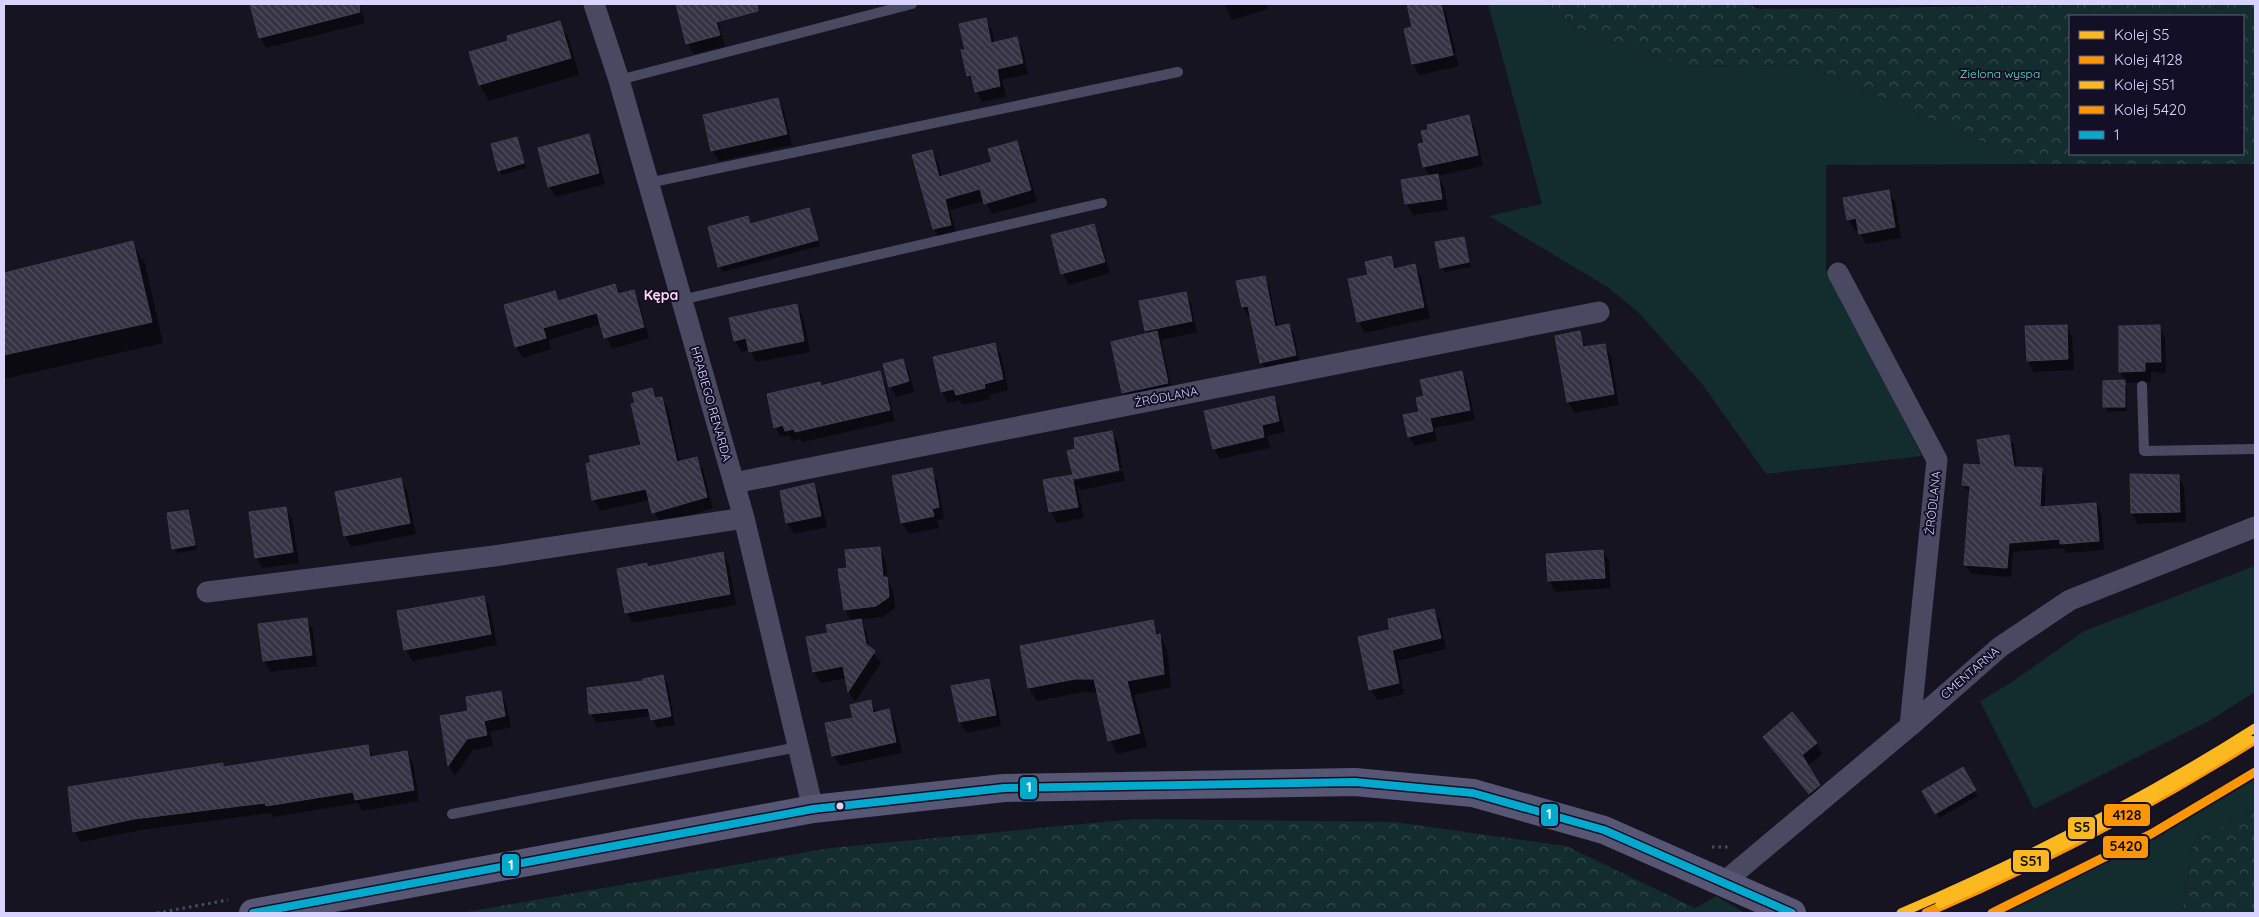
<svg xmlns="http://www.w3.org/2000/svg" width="2259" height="917" viewBox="0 0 2259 917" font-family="Quicksand,sans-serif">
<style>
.grass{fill:#132c2d}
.forest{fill:url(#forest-crowns);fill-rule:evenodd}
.shadow{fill:#0007}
.building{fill:url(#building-back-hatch);stroke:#433f54}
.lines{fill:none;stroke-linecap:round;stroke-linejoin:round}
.path{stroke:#44505f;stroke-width:3;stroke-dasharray:2.5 4;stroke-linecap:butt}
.lane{stroke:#4a4962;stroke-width:10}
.street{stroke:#4a4962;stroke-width:21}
.secondary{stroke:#575674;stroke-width:28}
.bus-1-casing{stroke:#130f26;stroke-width:11}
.bus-1{stroke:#00a9ce;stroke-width:8}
.rail-1-casing{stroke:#130f26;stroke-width:12}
.rail-2-casing{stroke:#130f26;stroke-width:12}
.rail-3-casing{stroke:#130f26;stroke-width:12}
.rail-4-casing{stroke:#130f26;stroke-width:12}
.rail-1{stroke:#fbb81f;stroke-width:9}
.rail-2{stroke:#ff9500;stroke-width:9}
.rail-3{stroke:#fbb81f;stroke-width:9}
.rail-4{stroke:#ff9500;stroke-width:9}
.bus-dot{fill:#d9d4ff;stroke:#130f26;stroke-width:2}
.labels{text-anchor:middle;stroke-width:4;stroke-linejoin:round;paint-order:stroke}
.park-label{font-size:12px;fill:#5fe0c0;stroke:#130f26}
.street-label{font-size:12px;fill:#d9d4ff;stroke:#130f26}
.neighbourhood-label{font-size:14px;font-weight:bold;fill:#ffd6f0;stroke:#130f26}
.line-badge{stroke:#130f26;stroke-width:2}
.badge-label{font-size:14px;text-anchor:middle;font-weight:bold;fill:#fff}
.pale-badge-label{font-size:14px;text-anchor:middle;font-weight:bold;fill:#111}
</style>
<defs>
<pattern id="forest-crowns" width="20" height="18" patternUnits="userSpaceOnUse" patternTransform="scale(1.25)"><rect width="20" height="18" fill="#132c2d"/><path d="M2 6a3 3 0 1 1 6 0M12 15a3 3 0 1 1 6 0" fill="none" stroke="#354a4c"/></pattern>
<pattern id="building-back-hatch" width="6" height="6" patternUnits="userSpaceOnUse" patternTransform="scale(1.25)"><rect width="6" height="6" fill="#343243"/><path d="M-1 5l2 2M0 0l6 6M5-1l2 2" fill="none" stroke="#514f5f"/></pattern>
</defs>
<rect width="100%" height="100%" fill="#161421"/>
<path class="grass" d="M1488 4H1547L1582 32 1691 67 1807 65 2035 164 1826 165V269L1922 456 1766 474 1703 385 1640 314 1609 288 1489 216 1542 204Z
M2255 566V692L2209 721 2034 809 1980 701 2012 682 2084 631Z
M2255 769V810L2194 841 2182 913H2010L1996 909 2138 840Z
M1716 896 1745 913H1676L1695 908Z"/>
<path class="forest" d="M1547 4H1748L1759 9C1925 8 2090 4 2255 4V164H2035L1807 65 1691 67 1582 32ZM2070 16H2243V154H2070Z
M2255 810V913H2182L2194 841Z
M1136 819 1394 822 1566 846 1695 908 1676 913H461L830 848Z"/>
<path class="shadow" d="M252 4H360L365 23 266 48 260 37Z
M677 4H713L725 46 694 54 687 43Z
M1224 4H1266L1268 9 1232 20Z
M1433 4H1441L1446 13 1456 53 1414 62V65L1456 55 1459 66 1419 75 1413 64 1405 30 1414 28 1410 9Z
M985 19 992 30 995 44 1016 39 1023 50 1028 74 1002 80 1006 97 982 102 968 75 966 50Z
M559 22 569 39 579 75 489 101 480 85 510 42Z
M778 99 784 110 792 145 719 161 712 150Z
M1468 117 1475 128 1483 166 1438 176 1444 187 1448 210 1413 215 1407 204 1403 181 1430 177 1424 166 1426 144Z
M589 136 595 147 605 184 556 197 549 186Z
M516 139 526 168 502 175 499 170Z
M1017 142 1023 153 1037 202 992 214 985 201 950 210 957 236 940 240 934 229 914 156 932 151 938 162 942 177 993 163Z
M1888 191 1895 202 1901 238 1866 244 1859 230 1855 231 1848 219Z
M808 210 820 246 722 272 709 228 748 217 751 225Z
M1094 226 1100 237 1110 273 1069 285 1063 274 1053 236Z
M1463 238 1471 267 1445 272 1442 267Z
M132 243 145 264 163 343 4 379V274Z
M1390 257 1397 269 1414 266 1421 277 1430 318 1365 333 1359 322 1370 276Z
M1264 277 1269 286 1278 327 1289 325 1294 334 1300 364 1267 371 1261 362 1251 315 1248 316 1243 307Z
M614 285 620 295 633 291 639 302 649 338 612 349 601 324 549 340 551 349 523 358 516 347 505 305 554 292 560 302Z
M1185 293 1191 304 1197 332 1161 340 1173 394 1130 404 1123 393 1113 343 1148 334 1146 330Z
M797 305 803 316 810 352 756 362 750 350 741 352 735 341 730 319Z
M2066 326 2072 337 2074 370 2034 372 2028 361Z
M2159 327 2165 338 2166 373 2151 372V382L2125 383 2127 387V411L2108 412 2105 406V382H2126L2120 371Z
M1579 333 1587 348 1604 345 1611 356 1619 405 1574 413 1568 402Z
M995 344 1001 355 1008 390 989 395 990 399 963 405 960 400 948 403 942 392Z
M903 360 909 371 914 392 896 397 890 386Z
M1462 372 1467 382 1475 420 1434 428 1437 441 1414 446 1409 436 1425 397Z
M880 373 885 383 895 421 802 442 801 439 792 441 789 435 781 437 775 427 820 383 822 387Z
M651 389 657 399 662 398 668 409 680 463 696 458 703 469 713 508 660 524 650 500 600 511 594 500 587 465 643 446 636 404Z
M1273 397 1279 408 1285 432 1267 436 1270 448 1220 459 1214 448Z
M1111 432 1118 443 1122 468 1077 477V480L1123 471 1125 481 1081 490 1077 484 1084 518 1057 523 1051 512 1045 481 1072 476 1076 482 1069 452Z
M2008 436 2014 445 2017 468 2041 469 2046 478 2045 508 2096 504 2101 513 2104 550 2067 553 2063 548 2013 552 2011 577 1971 574 1965 565 1971 494 1963 485 1983 467Z
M931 470 937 481 944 519 937 520 939 528 909 534 902 523 893 477Z
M2178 476 2184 487 2186 522 2138 524 2132 513Z
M401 480 407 491 416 534 351 547 345 536 337 493Z
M814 485 820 496 827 527 794 534 787 523Z
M286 508 292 519 299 563 263 568 256 557Z
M188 511 197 550 177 553 174 548Z
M879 548 885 559 888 581 893 590 895 608 883 617 860 619 866 631 870 648 881 663 855 702 849 692 846 678 821 683 814 672 829 634 852 622 845 609 849 569Z
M1603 551 1609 562 1611 588 1556 592 1549 581 1547 555Z
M723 554 729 565 736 605 632 623 626 612 646 565 648 568Z
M484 597 490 608 497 645 412 661 406 650Z
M1434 610 1440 621 1446 649 1398 661 1404 694 1377 700 1370 689 1388 632 1392 639Z
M306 619 313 630 317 666 271 672 264 661Z
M1152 621 1167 649 1171 687 1134 695 1147 747 1117 754 1110 740 1099 693 1084 692 1037 701 1029 688 1021 647Z
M663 677 668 685 675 725 657 728 651 716 596 723 591 714 588 689 645 682Z
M988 680 995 691 1001 726 966 733 960 721Z
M500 692 506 703 511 727 490 732 493 746 473 750 455 776 449 766 441 717 469 712Z
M870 702 877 713 889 711 895 722 902 753 840 766 833 755 854 719Z
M1764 737 1816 743 1822 754 1807 766 1825 797 1817 804Z
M368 746 374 757 406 752 413 763 419 801 362 811 358 803 273 817 271 813 141 830 81 842 74 831 222 764 224 768Z
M1962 769 1978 796 1939 818 1924 792Z"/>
<path class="building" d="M250 4H359L360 12 259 38Z
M676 4H757L758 11 716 22 720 35 686 44Z
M1407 4H1441L1453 55 1412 64 1404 29 1412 27Z
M986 18 991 43 1017 37 1023 63 997 69 1000 86 975 92 971 75 967 76 961 50H965L959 24Z
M560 21 571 58 479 85 469 52 508 41 507 36Z
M778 98 787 134 711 151 703 115Z
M1469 115 1478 155 1423 167 1418 144 1424 143 1421 131 1428 130 1427 125Z
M589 134 599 173 548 187 538 148Z
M517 137 524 163 498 171 491 144Z
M1017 141 1031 190 984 204 980 189 945 199 951 225 933 229 912 155 932 150 939 177 992 162 988 149Z
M1438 174 1442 199 1405 204 1401 180Z
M1889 190 1895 227 1859 234 1856 218 1847 220 1843 198Z
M809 208 818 240 718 267 708 227 748 216 750 224Z
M1094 224 1105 262 1061 274 1051 235Z
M1464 237 1469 262 1440 268 1435 242Z
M133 241 152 322 4 355V273Z
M1391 256 1394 269 1415 264 1424 307 1357 322 1348 279 1368 275 1365 262Z
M1265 276 1275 327 1289 324 1296 355 1260 363 1248 306 1242 307 1236 281Z
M615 284 618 294 634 290 644 327 604 338 597 313 543 328 546 338 515 347 504 305 555 291 558 301Z
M1186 292 1192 321 1145 331 1139 301Z
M797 304 804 341 749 352 746 338 734 341 729 318Z
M2067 325 2068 359 2027 361 2025 326Z
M2160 325 2161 362H2145V371L2119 372V326Z
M1157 331 1168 383 1122 393 1111 342Z
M1580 331 1583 347 1605 344 1614 394 1567 402 1555 336Z
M995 343 1003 379 984 384 985 388 956 395 954 389 941 392 933 357Z
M903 359 909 381 889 387 883 364Z
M880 371 890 410 795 432 794 429 785 431 783 425 774 428 767 394 820 382 821 386Z
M1462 371 1470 410 1430 418 1433 431 1408 437 1403 415 1419 412 1416 398 1424 396 1420 380Z
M2125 380V407H2103V381Z
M652 388 655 398 662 397 677 462 697 457 707 497 652 513 646 489 592 500 586 464 591 462 589 456 641 445 631 404 635 403 632 393Z
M1274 396 1279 421 1262 425 1264 437 1213 449 1204 411Z
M1112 431 1119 470 1074 479 1067 451 1075 449 1074 438Z
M2009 435 2014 467 2042 468 2040 507 2096 503 2099 541 2060 544V539L2009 543 2007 568 1964 565 1970 486 1962 485 1964 464 1981 465 1977 440Z
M932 468 939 507 932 509 934 516 901 523 892 476Z
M2130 474 2179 475 2180 512 2131 513Z
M1072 475 1078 507 1049 512 1043 480Z
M401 478 410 523 344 536 335 492Z
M814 483 821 516 786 523 780 491Z
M286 507 293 552 255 558 249 512Z
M188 510 195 545 172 549 167 513Z
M880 547 883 577H887L889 597 876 606 844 610 838 569 847 568 845 550Z
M1603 550 1605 578 1548 581 1546 554Z
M723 552 730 594 625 613 617 569 647 563V567Z
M484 596 491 634 404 650 397 611Z
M1434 609 1441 638 1392 650 1388 619Z
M307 618 312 655 263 661 258 624Z
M861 619 866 644 875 651 848 692 843 666 813 672 806 637 828 633 826 625Z
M1153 620 1156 635 1160 634 1164 674 1127 681 1140 733 1108 741 1094 679H1075L1028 688 1020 646Z
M1388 630 1399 683 1369 690 1358 637Z
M663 675 671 716 651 720 648 708 589 714 587 688 643 681V679Z
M989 679 996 715 959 722 951 686Z
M501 691 505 716 484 721 487 735 467 739 448 766 440 716 468 711 466 697Z
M871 700 873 713 889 709 896 742 832 756 825 723 853 718 850 705Z
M1792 712 1817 743 1802 755 1820 785 1809 794 1763 737Z
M368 745 370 757 407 751 414 790 355 800 353 792 266 806 265 803 134 819 73 832 68 787 223 763V767Z
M1963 767 1976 790 1935 814 1922 791Z"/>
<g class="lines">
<path class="path" d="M1712 847H1729
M157 913 228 900"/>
<path class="lane" d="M619 80 912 4
M648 183 1178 72
M681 300 1102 203
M2142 386 2144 451 2255 449
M452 814 798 747"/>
<path class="street" d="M594 4 619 80 744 518 813 809
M1838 273 1937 460 1910 726
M734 483 1599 312
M207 592 494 556 744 518
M1724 882 1910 726 2000 647 2070 600 2255 527"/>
<path class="secondary" d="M253 913 813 809 1004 788 1355 782 1473 793 1604 830 1792 913"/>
<g class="bus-1-casing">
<path id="bus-1" d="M253 913 813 809 1004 788 1355 782 1473 793 1604 830 1792 913"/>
</g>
<use href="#bus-1" class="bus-1"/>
<g class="rail-1-casing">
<path id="rail-1" d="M1901 913C2024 860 2142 800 2255 728"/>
</g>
<g class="rail-2-casing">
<path id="rail-2" d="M1926 913C2040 864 2150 806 2255 740"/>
</g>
<g class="rail-3-casing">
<path id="rail-3" d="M1940 904C2047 856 2151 803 2250 740"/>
</g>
<g class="rail-4-casing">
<path id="rail-4" d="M1992 913 2151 834 2255 772"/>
</g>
<use href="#rail-1" class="rail-1"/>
<use href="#rail-2" class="rail-2"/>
<use href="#rail-3" class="rail-3"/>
<use href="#rail-4" class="rail-4"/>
</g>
<circle class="bus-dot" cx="840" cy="806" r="4.5"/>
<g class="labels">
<g class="park-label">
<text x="2000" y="78">Zielona wyspa</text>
</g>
<g class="street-label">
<text transform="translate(1166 397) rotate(-11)" y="4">ŹRÓDLANA</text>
<text transform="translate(711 404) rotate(74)" y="4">HRABIEGO RENARDA</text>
<text transform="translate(1933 503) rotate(-84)" y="4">ŹRÓDLANA</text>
<text transform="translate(1970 673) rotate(-41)" y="4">CMENTARNA</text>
</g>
<g class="neighbourhood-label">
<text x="661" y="300">Kępa</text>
</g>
</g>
<g class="line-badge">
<rect x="1019" y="776" width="19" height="24" rx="5" fill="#00a9ce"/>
<rect x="1540" y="803" width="19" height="24" rx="5" fill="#00a9ce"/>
<rect x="2103" y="803" width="48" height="24" rx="5" fill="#ff9500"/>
<rect x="2067" y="816" width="29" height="24" rx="5" fill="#fbb81f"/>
<rect x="2102" y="835" width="47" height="24" rx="5" fill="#ff9500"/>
<rect x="2012" y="849" width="38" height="24" rx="5" fill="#fbb81f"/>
<rect x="501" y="853" width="19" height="24" rx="5" fill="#00a9ce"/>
</g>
<g class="badge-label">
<text x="1029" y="792">1</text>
<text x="1549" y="819">1</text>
<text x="511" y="870">1</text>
</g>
<g class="pale-badge-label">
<text x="2127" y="820">4128</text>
<text x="2082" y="832">S5</text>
<text x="2126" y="851">5420</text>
<text x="2031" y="866">S51</text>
</g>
<rect width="2259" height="917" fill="none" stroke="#d9d4ff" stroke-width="10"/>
<rect x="2069" y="15" width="175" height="140" fill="#130f26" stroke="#625e7d"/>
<rect x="2079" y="31" width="25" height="8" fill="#fbb81f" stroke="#625e7d"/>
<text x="2114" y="40" font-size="15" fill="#d9d4ff">Kolej S5</text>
<rect x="2079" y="56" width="25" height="8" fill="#ff9500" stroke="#625e7d"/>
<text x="2114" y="65" font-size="15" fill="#d9d4ff">Kolej 4128</text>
<rect x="2079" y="81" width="25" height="8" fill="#fbb81f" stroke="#625e7d"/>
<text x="2114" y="90" font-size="15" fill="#d9d4ff">Kolej S51</text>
<rect x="2079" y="106" width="25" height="8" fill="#ff9500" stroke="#625e7d"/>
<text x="2114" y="115" font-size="15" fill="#d9d4ff">Kolej 5420</text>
<rect x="2079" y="131" width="25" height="8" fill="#00a9ce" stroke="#625e7d"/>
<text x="2114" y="140" font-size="15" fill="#d9d4ff">1</text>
</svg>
